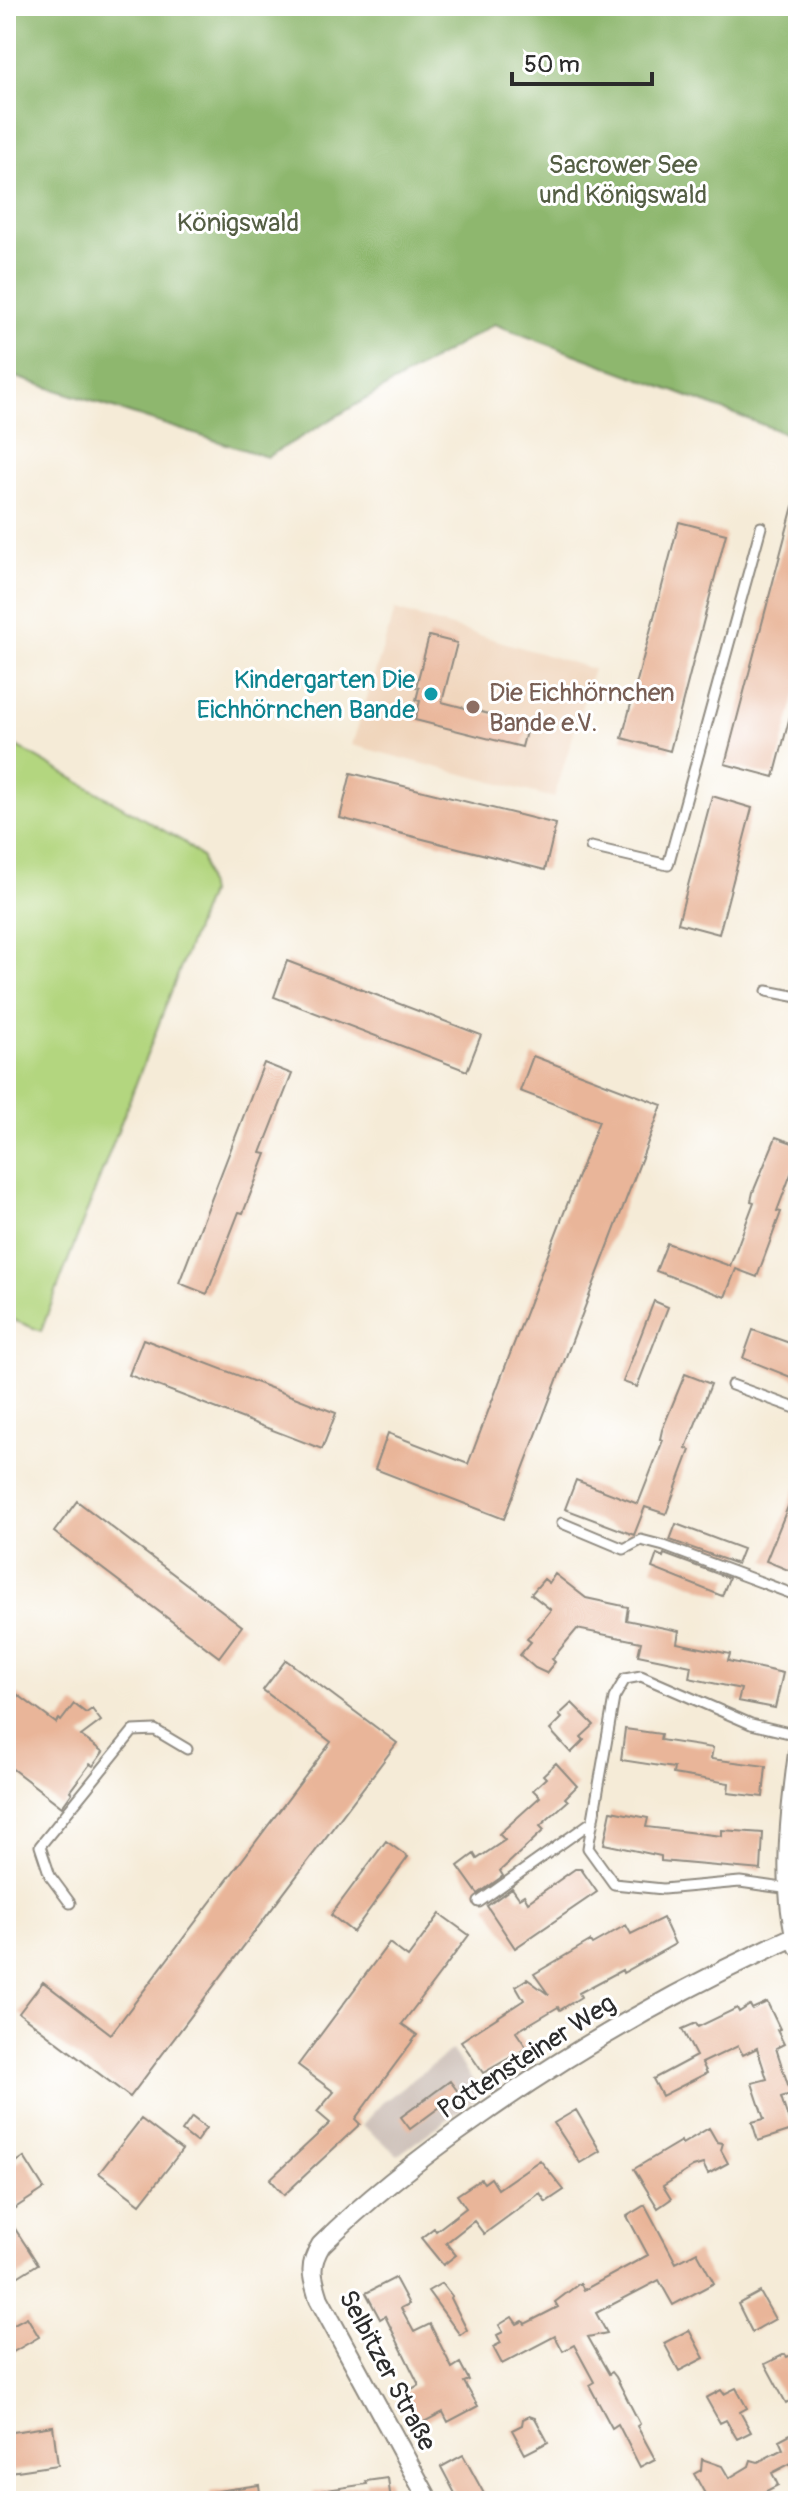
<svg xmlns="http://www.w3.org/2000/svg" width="804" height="2507" viewBox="0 0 804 2507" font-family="Pangolin,sans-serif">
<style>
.built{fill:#f0d5bc}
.industrial{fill:#cec1b9}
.green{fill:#b3d67f;stroke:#6f8055;stroke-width:2}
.forest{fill:#8eb76e;stroke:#5c714c;stroke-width:2}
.building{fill:#e9b599}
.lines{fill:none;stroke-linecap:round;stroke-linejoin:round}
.lane-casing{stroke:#908b81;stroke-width:13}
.street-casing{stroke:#908b81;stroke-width:22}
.lane{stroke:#fff;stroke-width:9}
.street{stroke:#fff;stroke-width:18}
.culture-dot{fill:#0f9aa8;stroke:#fff;stroke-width:3}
.education-dot{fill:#8d6e63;stroke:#fff;stroke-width:3}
.labels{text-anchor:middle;stroke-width:6;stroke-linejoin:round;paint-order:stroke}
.park-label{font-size:26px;fill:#545e44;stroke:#fff}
.culture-label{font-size:26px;fill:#0d838f;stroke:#fff;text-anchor:end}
.education-label{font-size:26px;fill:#785e54;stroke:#fff;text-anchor:start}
.street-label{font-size:26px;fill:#2b2b2b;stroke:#fff}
</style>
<rect width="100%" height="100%" fill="#fff"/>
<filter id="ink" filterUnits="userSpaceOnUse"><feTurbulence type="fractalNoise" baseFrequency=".0125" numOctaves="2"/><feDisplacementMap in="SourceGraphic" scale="16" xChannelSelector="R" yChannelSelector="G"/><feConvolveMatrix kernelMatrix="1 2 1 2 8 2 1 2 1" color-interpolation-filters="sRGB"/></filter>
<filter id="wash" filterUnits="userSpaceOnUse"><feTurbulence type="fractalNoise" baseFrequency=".006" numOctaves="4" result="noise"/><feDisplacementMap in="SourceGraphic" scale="32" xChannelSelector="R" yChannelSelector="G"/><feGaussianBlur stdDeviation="1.8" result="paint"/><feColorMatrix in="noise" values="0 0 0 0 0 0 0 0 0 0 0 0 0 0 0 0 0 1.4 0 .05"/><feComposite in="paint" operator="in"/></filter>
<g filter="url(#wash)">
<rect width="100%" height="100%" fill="#f5ebd7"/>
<path class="built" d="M395 610 593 669 554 798 352 745Z"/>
<path class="industrial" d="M452 2050 482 2094 398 2155 362 2125 382 2103Z"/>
<path class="green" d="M6 740 184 842 202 858 209 893 41 1331 6 1317Z"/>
<path class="forest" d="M6 6H798V438L494 324 267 457 6 374Z"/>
<g id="blocks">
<path class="building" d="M793 506 798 507V686L774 777 725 764Z
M679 522 726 534 670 751 622 738Z
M429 636 457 643 442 702 528 724 522 747 415 720 420 701 416 700 419 688 416 687Z
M351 773 556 824 545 870 340 818Z
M712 796 752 808 719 934 678 923Z
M287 961 481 1035 467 1071 274 997Z
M533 1056 662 1105 504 1519 375 1469 388 1433 468 1464 599 1121 520 1091Z
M264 1063 292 1074 261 1153 266 1154 243 1213 239 1212 207 1294 179 1283Z
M776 1137 798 1145V1155L777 1211 781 1212 757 1277 736 1269 725 1297 656 1271 667 1243 730 1266 754 1202 751 1201 753 1192Z
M654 1301 668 1307 637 1387 623 1382Z
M753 1330 798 1346V1380L743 1358Z
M143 1339 336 1413 322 1449 129 1375Z
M685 1374 711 1384 686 1448 690 1450 666 1514 645 1507 634 1535 565 1509 576 1480 638 1504 663 1440 660 1439 662 1430Z
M798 1482V1559L793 1572 766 1561Z
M77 1501 242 1626 219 1657 54 1532Z
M676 1524 743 1549 737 1564 670 1540Z
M657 1554 663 1557 664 1554 729 1578 722 1596 652 1568Z
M555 1574 586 1598 628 1607 626 1620 679 1631 677 1643 730 1654 728 1661 783 1673 775 1708 738 1701 741 1689 689 1678 691 1666 638 1655 641 1642 577 1629 552 1659 555 1662 546 1673 535 1668 520 1655 531 1642 527 1639 551 1610 531 1594 544 1579 549 1583Z
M286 1660 397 1743 130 2097 19 2013 43 1982 111 2034 331 1742 263 1690Z
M6 1686 56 1723 59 1719 61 1721 74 1704 86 1713 92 1709 101 1721 81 1736 103 1752 93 1766 90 1764 70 1791 72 1793 62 1807 6 1764Z
M572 1703 594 1725 581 1737 584 1740 571 1753 550 1730 562 1718 559 1715Z
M625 1729 661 1734 660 1740 713 1748 711 1759 766 1766 763 1797 728 1793 729 1783 673 1774 674 1768 621 1760Z
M556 1763 577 1786 565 1798 568 1801 540 1826 544 1830 500 1871 503 1876 478 1894 458 1866 474 1854 477 1859 505 1840 499 1834 540 1797 533 1790 546 1778 543 1775Z
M611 1811 648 1818 646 1827 722 1836V1830L763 1833 761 1870 661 1861V1856L604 1844Z
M386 1841 408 1857 353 1932 331 1915Z
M575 1869H581L597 1892 515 1948 487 1906 512 1888 519 1898 524 1895 528 1902Z
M440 1914 469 1935 402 2024 417 2035 355 2119 360 2124 284 2195 270 2179 330 2123 317 2112 334 2092 298 2065 389 1943 408 1957Z
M663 1918 675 1944 623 1973 622 1970 579 1993 581 1997 560 2010 558 2007 516 2032 527 2048 483 2073 461 2041 524 2000 516 1986 527 1979 549 1995 534 1974 590 1941 592 1944 626 1925 631 1934Z
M767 2002 780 2029 777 2030 784 2044 776 2048 791 2094 781 2097 792 2130 758 2141 752 2122 764 2119 752 2083 767 2079 757 2048 743 2055 738 2046 702 2063 707 2073 662 2096 653 2079 696 2056 682 2029 696 2023 698 2027 737 2008 739 2012 750 2005 752 2009Z
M450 2081 459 2093 410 2129 401 2117Z
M576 2110 600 2151 580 2163 554 2123Z
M192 2117 206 2128 196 2142 182 2131Z
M141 2119 182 2150 140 2204 99 2173Z
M709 2128 717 2142 723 2143 721 2150 728 2163 708 2174 703 2164 693 2167 663 2186 671 2199 658 2208 634 2169 681 2141 682 2144Z
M24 2157 44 2189 6 2214V2169Z
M540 2160 564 2190 546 2202 540 2193 484 2234 474 2221 446 2243 456 2255 443 2265 421 2238 434 2228 436 2231 466 2208 457 2195 481 2179 484 2183 491 2178 498 2189Z
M645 2205 676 2263 697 2252 714 2283 673 2305 659 2280 596 2313 607 2333 588 2337 609 2374 612 2372 616 2377 640 2424 637 2426 655 2459 640 2467 618 2424 612 2428 589 2385 594 2382 574 2345 563 2351 555 2336 502 2364 493 2347 501 2343 497 2335 503 2332 499 2325 512 2317 517 2324 523 2321 525 2324 558 2307 555 2302 580 2283 584 2290 648 2255 627 2216Z
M6 2215 38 2264 6 2284Z
M395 2278 409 2304 401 2308 414 2332 430 2324 452 2368 460 2363 469 2380 464 2382 478 2406 448 2422 443 2412 418 2425 402 2394 419 2385 385 2316 380 2319 366 2293Z
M442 2283 452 2296 451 2298 467 2330 460 2335 428 2291Z
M760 2292 775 2319 752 2332 738 2304Z
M27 2317 39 2337 6 2356V2328Z
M689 2330 704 2358 679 2371 664 2343Z
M798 2352V2397L786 2403 765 2364 785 2354 787 2357Z
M736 2388 747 2408 740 2412 751 2432 737 2439 726 2420 720 2423 706 2398 721 2390 724 2394Z
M529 2416 535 2418 548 2442 525 2454 512 2430 522 2425 523 2419Z
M53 2426 58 2465 10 2472 6 2433Z
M798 2430V2477L791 2463 772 2473 778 2485 747 2501H709L694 2474 701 2470 702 2459 722 2466 729 2478 749 2466 751 2460 758 2462 783 2449 779 2440Z
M463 2455 488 2501H459L441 2467Z
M388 2478 391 2501H314L313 2492 367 2484 366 2481Z
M259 2485 261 2501H211L210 2492Z"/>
</g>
</g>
<g filter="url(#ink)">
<use href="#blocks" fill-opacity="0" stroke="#908b81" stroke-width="2"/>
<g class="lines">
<g class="lane-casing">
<path id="lane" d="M591 847 668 865 761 527
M767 991 798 997
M732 1385 798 1409
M562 1523 624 1549 641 1540 664 1546 798 1596
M790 1889 740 1882 663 1889 614 1884 588 1848 614 1698 625 1679 641 1676 751 1724 798 1735
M479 1902 593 1821
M70 1903 50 1876 40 1846 133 1731 155 1730 187 1749"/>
</g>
<g class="street-casing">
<path id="street" d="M798 1946C781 1887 790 1813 798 1753
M429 2501 319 2299C312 2277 308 2266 321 2245 370 2196 425 2154 481 2115 582 2044 686 1985 798 1935"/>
</g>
<use href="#lane" class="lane"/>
<use href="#street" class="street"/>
</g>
</g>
<circle class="culture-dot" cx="431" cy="694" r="8"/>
<circle class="education-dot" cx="473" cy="707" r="8"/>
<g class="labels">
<g class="park-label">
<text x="623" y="173">Sacrower See<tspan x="623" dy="30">und Königswald</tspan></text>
<text x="238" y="231">Königswald</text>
</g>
<g class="culture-label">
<text x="415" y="688">Kindergarten Die<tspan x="415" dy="30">Eichhörnchen Bande</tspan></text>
</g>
<g class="education-label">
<text x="489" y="701">Die Eichhörnchen<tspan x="489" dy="30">Bande e.V.</tspan></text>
</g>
<g class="street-label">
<text transform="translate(526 2056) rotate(-33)" y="9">Pottensteiner Weg</text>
<text transform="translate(388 2370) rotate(62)" y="9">Selbitzer Straße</text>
</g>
</g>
<rect width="804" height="2507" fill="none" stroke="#fff" stroke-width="32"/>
<path d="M512 72v12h140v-12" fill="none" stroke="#2b2b2b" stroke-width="4"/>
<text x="524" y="72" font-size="24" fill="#2b2b2b" stroke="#ffffff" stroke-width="6" paint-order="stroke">50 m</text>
</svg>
